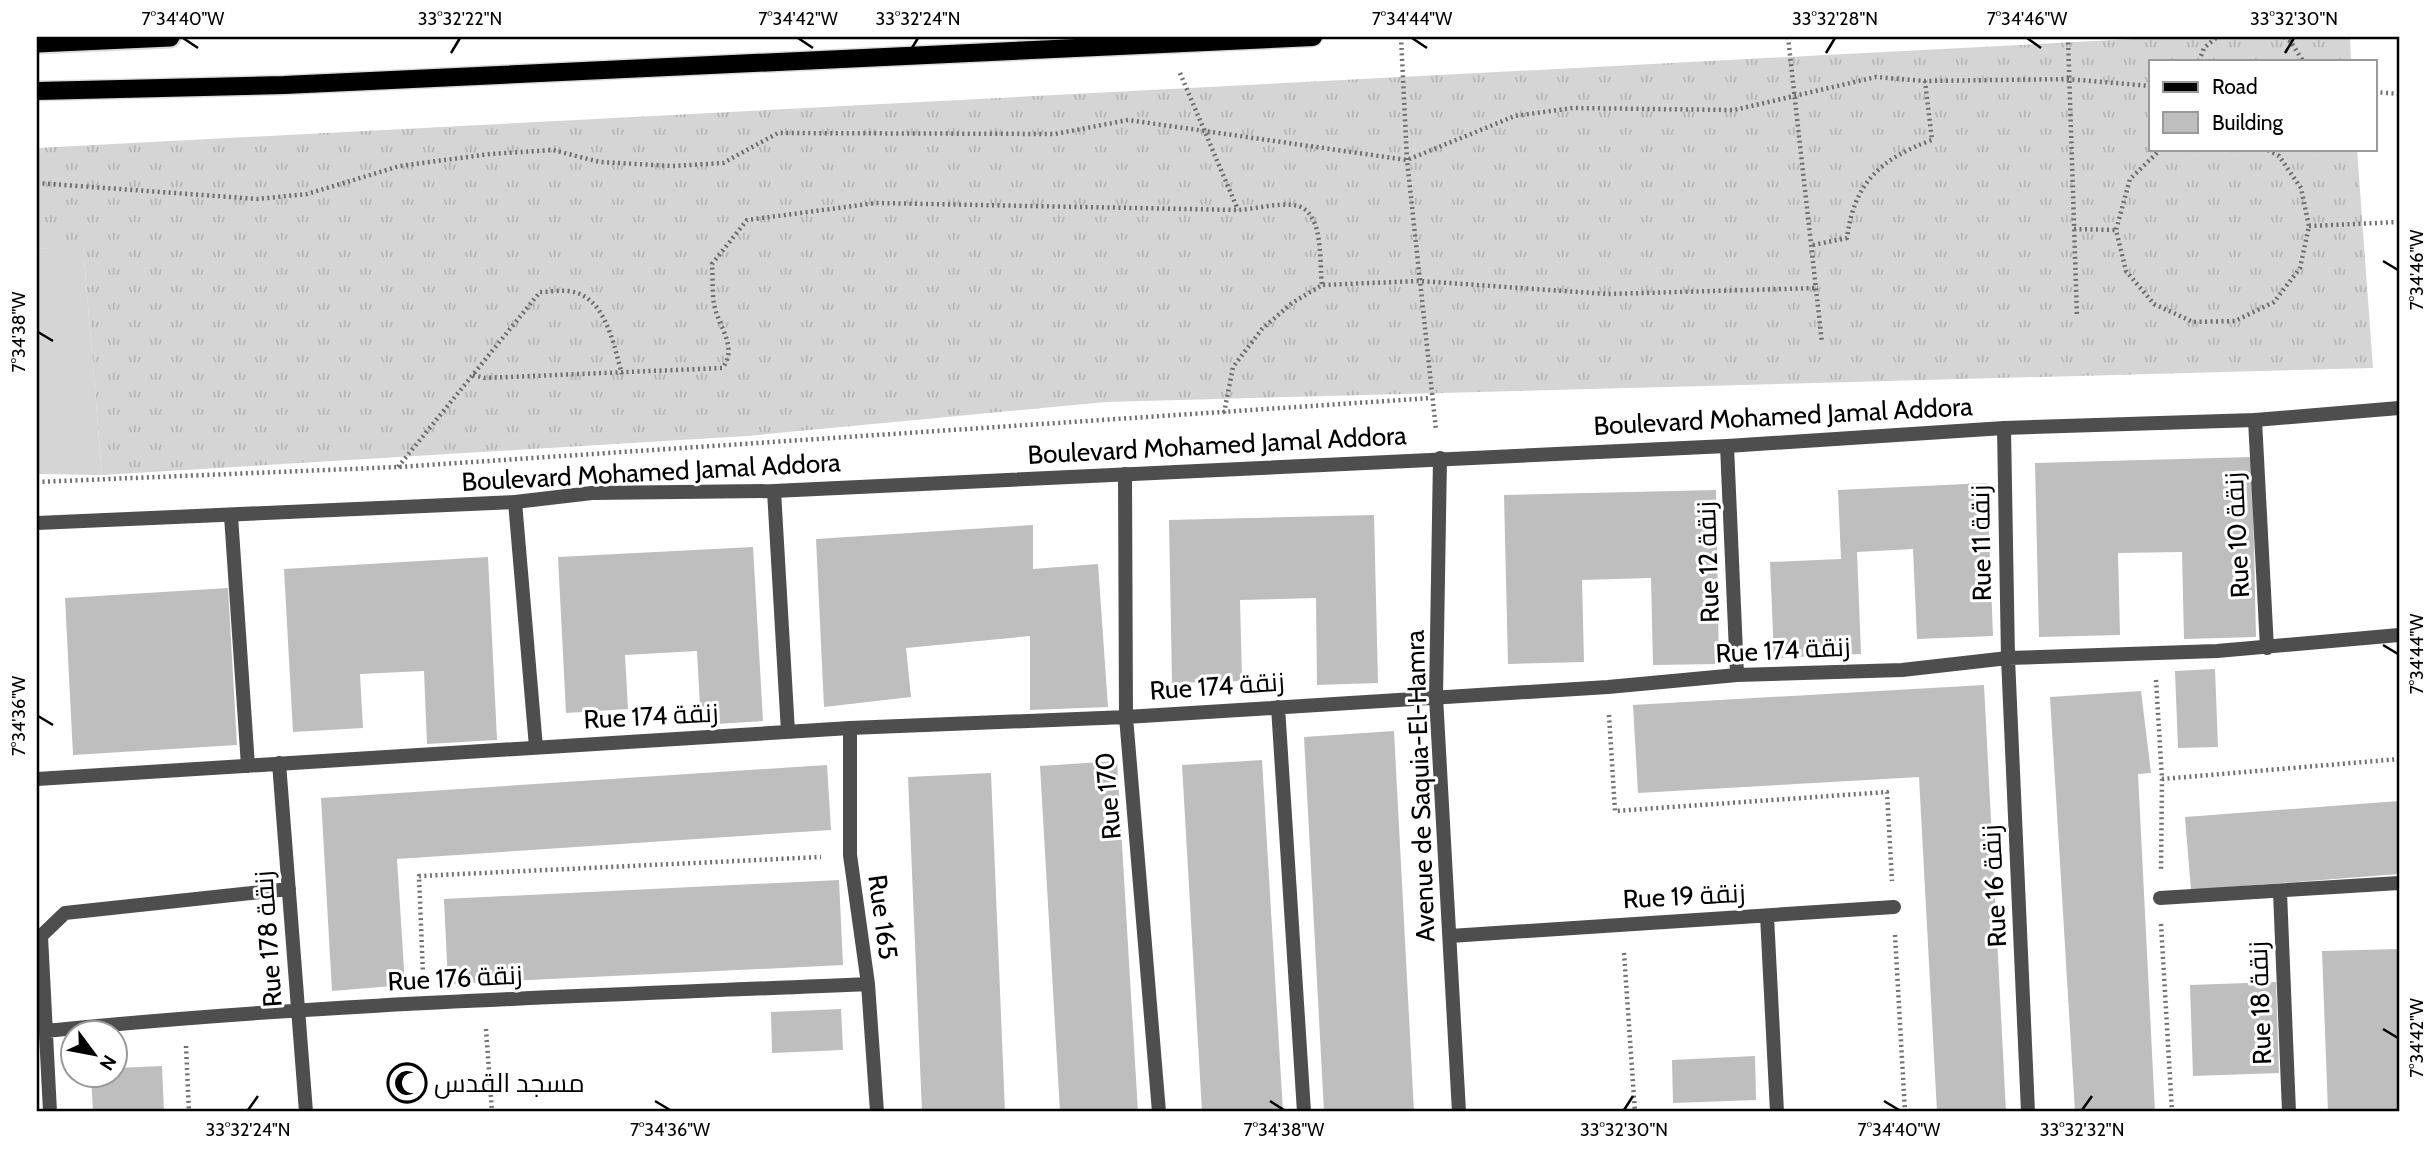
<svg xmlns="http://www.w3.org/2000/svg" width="2436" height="1149" viewBox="0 0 2436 1149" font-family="Cabin,Cairo,sans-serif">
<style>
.grass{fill:url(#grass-tufts)}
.pitch{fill:#d5d5d5}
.building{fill:#bebebe}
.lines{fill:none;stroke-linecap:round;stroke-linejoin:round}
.primary-casing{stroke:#dbdbdb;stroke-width:21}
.trunk-casing{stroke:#dbdbdb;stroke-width:23}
.path{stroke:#707070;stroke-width:4.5;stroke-dasharray:2 3.5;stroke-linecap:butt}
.minor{stroke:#4e4e4e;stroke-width:14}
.tertiary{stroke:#4e4e4e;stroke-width:14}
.primary{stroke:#000;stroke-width:18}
.trunk{stroke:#000;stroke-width:19}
.ticks{fill:none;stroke:#000;stroke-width:2.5}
.labels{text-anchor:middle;stroke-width:6;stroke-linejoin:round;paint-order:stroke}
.street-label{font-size:26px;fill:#000;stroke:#fff}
.poi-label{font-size:26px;fill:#000;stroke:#fff;text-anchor:start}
.neatline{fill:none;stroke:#000;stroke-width:2.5}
.ticks-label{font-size:18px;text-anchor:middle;fill:#000}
</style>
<defs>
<pattern id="grass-tufts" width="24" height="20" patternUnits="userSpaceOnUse" patternTransform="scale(1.75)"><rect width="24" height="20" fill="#d5d5d5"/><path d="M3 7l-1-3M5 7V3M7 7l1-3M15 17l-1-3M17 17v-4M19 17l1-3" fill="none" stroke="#b5b5b5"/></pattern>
</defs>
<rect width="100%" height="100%" fill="#fff"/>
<path class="grass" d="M2171 37H2350L2351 61H2151V149H2357L2373 368 1106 402 747 436 102 475 83 246 37 249V148Z"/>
<path class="pitch" d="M83 245 102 475 37 474V249Z"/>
<path class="building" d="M2252 457 2256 637 2184 639 2182 552 2118 553 2120 635 2039 637 2035 463Z
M1987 483 1993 636 1917 639 1913 549 1857 552 1861 654 1774 658 1770 562 1841 559 1838 490Z
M1716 490 1719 664 1653 665 1651 578 1582 580 1584 662 1508 664 1504 495Z
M1374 515 1378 683 1317 685 1316 598 1240 600 1242 681 1172 683 1169 520Z
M1033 525V569L1098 564 1108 707 1030 710V636L906 648 911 697 824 707 816 539Z
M753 547 763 721 701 725 697 651 625 655 628 709 566 713 558 557Z
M488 557 497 740 427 744 424 671 360 674 363 728 293 732 284 569Z
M228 588 237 745 73 755 65 598Z
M2215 669 2218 747 2178 748 2175 671Z
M1984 685 2006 1112H1937L1919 777 1638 793 1633 705Z
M2141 691 2151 773 2138 774 2155 1112H2075L2050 697Z
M1394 731 1414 1112H1324L1304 737Z
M1262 760 1283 1112H1202L1182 765Z
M1117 761 1138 1112H1060L1040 766Z
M827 765 831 830 397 859 405 985 332 991 321 798Z
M991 773 1005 1112H922L908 777Z
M2399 801V874L2191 890 2185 817Z
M839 880 843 965 448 984 444 899Z
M2399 949V1112H2328L2322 951Z
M2276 982 2279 1073 2193 1076 2190 985Z
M841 1009 843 1050 772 1053 771 1012Z
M1755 1056 1756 1100 1673 1103 1672 1060Z
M162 1066 164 1112H93L91 1076H116V1068Z"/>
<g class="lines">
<g class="primary-casing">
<path id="primary" d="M37 91 284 85 1313 37"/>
</g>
<g class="trunk-casing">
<path id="trunk" d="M37 43 170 37"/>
</g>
<path class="path" d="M1401 37 1407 160 1436 430
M1788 37 1822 343
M2068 37 2077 317
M2284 37 2291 42 2303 61
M2199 61 2204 48 2217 37
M1180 73 1238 210
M2375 92 2399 94
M2161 149 2130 179 2116 230 2126 271 2154 304 2193 322 2235 321 2274 302 2300 268 2309 226 2301 188 2279 156 2266 149
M37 183 257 199 307 194 400 166 490 154 553 150 600 162 673 166 723 163 778 133 1055 134 1128 120 1407 160 1515 116 1573 108 1734 110 1876 77 1925 81 2067 79 2151 86
M2309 226 2399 222
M2074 229 2116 230
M1813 245 1847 238C1854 183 1880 159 1932 140L1925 81
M473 375 485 378 722 368C739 349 718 326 714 304 712 291 713 277 712 264L747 220 876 203 1238 210C1255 209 1276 203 1293 205 1325 208 1319 262 1322 285
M1224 413 1233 367 1262 329 1292 303 1322 285 1419 281 1608 294 1818 288
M398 467 540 292C549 292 559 290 568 291 606 295 613 344 622 374
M37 482 398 467 1431 398
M2156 680 2162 779 2161 870
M1609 715 1615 811 1887 792 1892 881
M2162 779 2399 759
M2161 924 2172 1112
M1895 935 1905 1112
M1624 953 1635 1112
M423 975 419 876 821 857
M486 1029 492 1112
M186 1046 189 1112"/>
<path class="minor" d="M2255 420 2267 648
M2004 428 2008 658 2028 1112
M1727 446 1737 675
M1440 458 1436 697 1459 1112
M1125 474 1126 717 1159 1112
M774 491 788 732
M515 502 536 747
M231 516 248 766
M1278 707 1304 1112
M850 728V855L868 984 877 1112
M279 763 306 1112
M37 779 850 728 1126 717 1608 687 1737 675 1902 670 2008 658 2217 651 2399 635
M2280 892 2289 1112
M2160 898 2399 883
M1767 916 1777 1112
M1450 936 1894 907
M46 1031C319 1003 594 996 868 984
M50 1112 41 936 65 913 289 889"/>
<path class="tertiary" d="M37 523 515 502 592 493 774 491 1727 446 2004 428 2255 420 2399 408"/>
<use href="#primary" class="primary"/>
<use href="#trunk" class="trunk"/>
</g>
<path class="ticks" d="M183 38 198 48M798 38 813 48M1412 38 1427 48M2027 38 2041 48M451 53 460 38M909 53 918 38M1826 53 1835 38M2285 53 2294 38M2383 261 2398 270M38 332 53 341M2383 645 2398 654M38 716 53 725M2383 1029 2398 1038M655 1101 670 1110M1270 1101 1284 1110M1884 1101 1899 1110M248 1110 258 1096M1624 1110 1633 1096M2082 1110 2092 1096"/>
<defs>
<g id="mosque-ring" transform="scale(2.0125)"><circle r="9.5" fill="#fff" stroke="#000" stroke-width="1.5"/><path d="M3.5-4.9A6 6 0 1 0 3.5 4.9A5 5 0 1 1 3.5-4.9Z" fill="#000"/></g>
</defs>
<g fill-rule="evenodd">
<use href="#mosque-ring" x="407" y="1083"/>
</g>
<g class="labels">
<g class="street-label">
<text transform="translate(1783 416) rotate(-3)" y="9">Boulevard Mohamed Jamal Addora</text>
<text transform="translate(1217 445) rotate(-3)" y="9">Boulevard Mohamed Jamal Addora</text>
<text transform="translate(651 472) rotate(-3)" y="9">Boulevard Mohamed Jamal Addora</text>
<text transform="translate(2237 535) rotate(-93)" y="9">Rue 10 زنقة</text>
<text transform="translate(1981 543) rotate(-91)" y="9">Rue 11 زنقة</text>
<text transform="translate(1708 562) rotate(-92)" y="9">Rue 12 زنقة</text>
<text transform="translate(1783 650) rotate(-3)" y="9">Rue 174 زنقة</text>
<text transform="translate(1217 686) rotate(-4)" y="9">Rue 174 زنقة</text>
<text transform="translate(651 716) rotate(-3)" y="9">Rue 174 زنقة</text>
<text transform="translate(1420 786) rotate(-92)" y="9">Avenue de Saquia-El-Hamra</text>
<text transform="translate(1108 796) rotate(-95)" y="9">Rue 170</text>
<text transform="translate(1994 886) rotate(-93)" y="9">Rue 16 زنقة</text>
<text transform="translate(1684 896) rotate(-3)" y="9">Rue 19 زنقة</text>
<text transform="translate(883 917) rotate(82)" y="9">Rue 165</text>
<text transform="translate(268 939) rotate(-94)" y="9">Rue 178 زنقة</text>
<text transform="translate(455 978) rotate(-3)" y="9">Rue 176 زنقة</text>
<text transform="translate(2260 1003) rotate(-92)" y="9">Rue 18 زنقة</text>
</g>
<g class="poi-label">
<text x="434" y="1092">مسجد القدس</text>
</g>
</g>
<rect width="2436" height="1149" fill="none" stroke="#ffffff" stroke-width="77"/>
<rect x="2149" y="60" width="228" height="91" fill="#ffffff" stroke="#999999" stroke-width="2"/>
<rect x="2163" y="82" width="35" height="10" fill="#000000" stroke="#999999" stroke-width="2"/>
<text x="2212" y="94" font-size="21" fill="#000000">Road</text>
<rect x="2163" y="112" width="35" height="21" fill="#bebebe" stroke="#999999" stroke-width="2"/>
<text x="2212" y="130" font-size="21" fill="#000000">Building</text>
<g transform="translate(94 1054) rotate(122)"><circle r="33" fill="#ffffff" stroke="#999999" stroke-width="2"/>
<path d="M0-5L12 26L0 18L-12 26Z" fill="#000000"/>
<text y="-10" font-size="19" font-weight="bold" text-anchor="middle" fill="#000000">N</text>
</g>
<rect x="38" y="38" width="2360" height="1072" class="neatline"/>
<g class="ticks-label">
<text x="183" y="25">7°34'40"W</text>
<text x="460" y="25">33°32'22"N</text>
<text x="798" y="25">7°34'42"W</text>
<text x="918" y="25">33°32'24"N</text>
<text x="1412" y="25">7°34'44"W</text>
<text x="1835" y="25">33°32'28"N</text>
<text x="2027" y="25">7°34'46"W</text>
<text x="2294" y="25">33°32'30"N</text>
<text transform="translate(2417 270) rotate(-90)" y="6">7°34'46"W</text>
<text transform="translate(19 332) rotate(-90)" y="6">7°34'38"W</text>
<text transform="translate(2417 654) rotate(-90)" y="6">7°34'44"W</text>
<text transform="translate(19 716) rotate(-90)" y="6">7°34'36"W</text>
<text transform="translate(2417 1038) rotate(-90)" y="6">7°34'42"W</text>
<text x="248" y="1136">33°32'24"N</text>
<text x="670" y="1136">7°34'36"W</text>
<text x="1284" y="1136">7°34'38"W</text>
<text x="1624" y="1136">33°32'30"N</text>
<text x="1899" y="1136">7°34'40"W</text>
<text x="2082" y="1136">33°32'32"N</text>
</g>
</svg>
